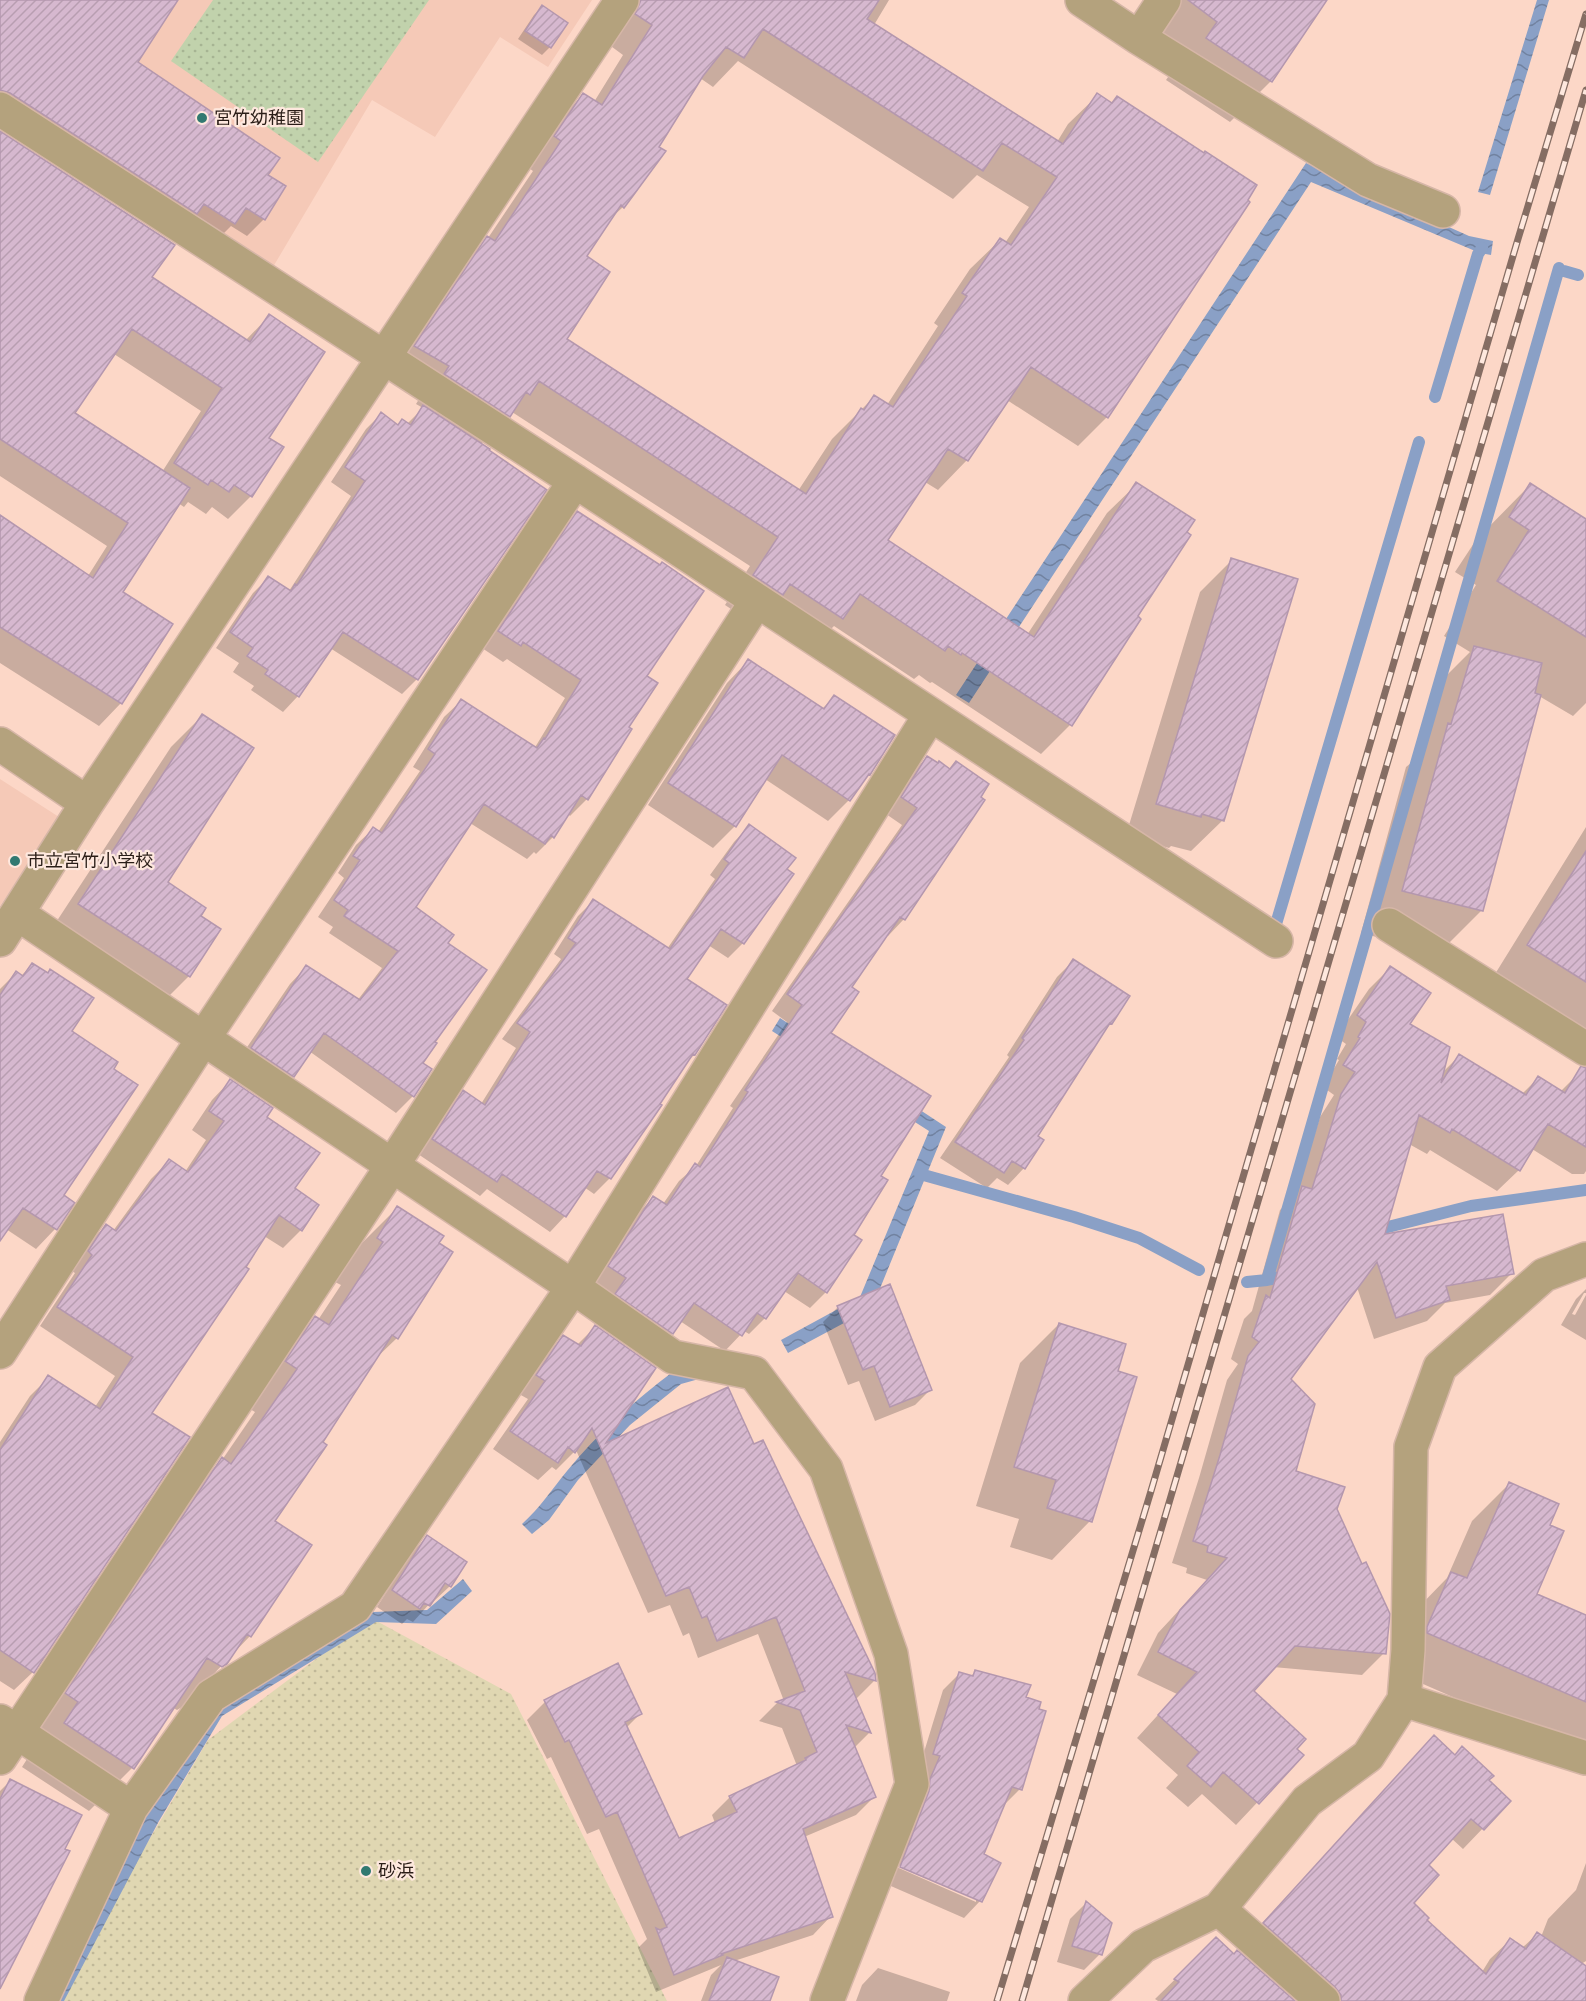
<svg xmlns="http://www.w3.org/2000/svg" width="1586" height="2001" viewBox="0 0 1586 2001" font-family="Poppins,'Noto Sans JP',sans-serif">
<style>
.built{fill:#f5c9b7}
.sand{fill:url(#sand-dots)}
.park{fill:url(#park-dots)}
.water{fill:url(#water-waves)}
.shadow{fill:#0003;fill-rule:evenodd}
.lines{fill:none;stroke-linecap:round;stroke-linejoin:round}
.stream{stroke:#8aa0c6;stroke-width:12}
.building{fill:url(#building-hatch);stroke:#b497ae;stroke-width:1.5;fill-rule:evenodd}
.street-casing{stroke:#d6b6a7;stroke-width:36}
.street{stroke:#b4a27d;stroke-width:33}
.rail-casing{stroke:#856d63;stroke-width:7}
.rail{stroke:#fee8de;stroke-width:4.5;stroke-dasharray:14;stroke-linecap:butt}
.poi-dot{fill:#327971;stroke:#fee8de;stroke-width:2}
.labels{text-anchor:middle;stroke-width:4.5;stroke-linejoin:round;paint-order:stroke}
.poi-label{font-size:18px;fill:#2a1d17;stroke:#fee8de;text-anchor:start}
</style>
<defs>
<pattern id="sand-dots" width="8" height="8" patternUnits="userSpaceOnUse" patternTransform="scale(1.5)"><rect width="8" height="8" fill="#e0d7b2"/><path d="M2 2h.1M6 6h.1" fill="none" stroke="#c0b898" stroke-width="1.8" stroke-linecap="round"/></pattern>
<pattern id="park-dots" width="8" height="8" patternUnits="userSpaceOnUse" patternTransform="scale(1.5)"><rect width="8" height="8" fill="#c1d2ac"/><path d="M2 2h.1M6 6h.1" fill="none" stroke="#a6b493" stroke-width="1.8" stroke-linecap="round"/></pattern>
<pattern id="water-waves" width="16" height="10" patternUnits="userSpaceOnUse" patternTransform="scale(1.5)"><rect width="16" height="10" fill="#8aa0c6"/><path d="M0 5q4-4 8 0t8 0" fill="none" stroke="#7182a0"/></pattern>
<pattern id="building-hatch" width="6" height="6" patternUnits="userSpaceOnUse" patternTransform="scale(1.5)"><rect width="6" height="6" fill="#d6b8cf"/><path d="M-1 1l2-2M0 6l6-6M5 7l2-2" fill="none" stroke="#b89eb1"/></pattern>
</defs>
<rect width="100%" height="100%" fill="#fcd7c7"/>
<path class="built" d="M78 0H592L548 67 500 37 435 137 372 100 273 267 13 98Z
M0 779 59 817 0 906Z"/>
<path class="sand" d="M371 1618 511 1694 667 2001H54L208 1740Z"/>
<path class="park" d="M213 0H429L318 162 171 61Z"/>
<path class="water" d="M1537 0H1549L1490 195 1478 192Z
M1306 163 1469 236 1493 241 1491 255 1480 253 1311 182 969 703 956 695Z
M780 1018 946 1127 872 1308 788 1353 781 1340 860 1297 929 1131 772 1031Z
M674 1371 724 1372 681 1384 630 1425 578 1480 549 1520 532 1534 522 1524C540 1508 552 1489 567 1471 598 1433 634 1401 674 1371Z
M463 1579 472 1591 436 1624 376 1622 222 1716 159 1821 64 2001H49L147 1813 214 1706 373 1612 427 1610Z"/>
<path class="shadow" d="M0 0H176L135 62 266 176 264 219 247 236 231 226 217 240 0 98Z
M636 0H889L874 25 1057 142 1068 124 1098 95 1111 104 1117 98 1107 417 1078 446 1007 400 967 460 938 490 925 482 886 540 1027 635 1107 513 1137 484 1136 617 1070 725 1041 754 932 682 930 683 919 675 914 679 834 626 812 648 762 614 752 623 725 605 750 566 512 412 481 444 417 679 402 694 330 648 298 696 283 712 251 690 254 686 233 672 239 663 216 648 253 593 268 578 289 591 351 496 331 482 366 429 381 414 397 426 407 424 423 408 416 404 421 396 386 376 458 267 488 238 533 171 526 166 554 124 583 95 594 102 623 55 608 44ZM738 61 953 199 977 175 1029 207 1005 243 1000 240 970 269 934 323 938 326 887 405 874 397 832 439 798 491 565 339 585 256 609 220 623 207 700 78 713 87Z
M1161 0H1325L1271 81 1230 122 1166 80 1177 64 1141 37Z
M542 7 550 47 542 55 518 39 534 15Z
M0 133 150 278 245 341 270 315 267 438 282 448 251 496 228 519 212 507 206 514 188 502 184 507 178 503 121 592V703L99 726 0 663V517L88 576 107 546 0 476ZM114 354 201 411 162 472 73 413Z
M1530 485 1586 521V703L1573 716 1539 696 1482 910 1439 953 1361 933 1406 767 1411 763 1432 690 1470 652 1444 636 1476 585 1455 572 1476 540Z
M578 513 645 676 627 727 587 799 570 816 568 814 553 837 536 854 534 852 527 859 470 823 414 907 433 1043 421 1063 413 1096 396 1113 309 1051 293 1076 276 1093 235 1065 290 984 306 967 357 1001 382 968 329 933 333 927 318 917 344 878 338 873 356 845 373 829 378 832 420 771 413 767 444 717 461 701 534 749 565 698 507 659 503 662 482 648 561 530Z
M1232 560 1223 820 1191 851 1171 846 1169 848 1126 835 1200 592Z
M748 661 822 709 834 697 893 735 869 774 849 800 828 821 765 779 735 826 713 848 648 805 727 683Z
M202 716 165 883 199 916 219 929 189 976 157 1008 47 936 171 747Z
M927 757 904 919 888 936 886 934 850 988 828 1033 879 1176 826 1292 810 1308 784 1291 765 1318 749 1334 744 1331 725 1351 680 1321 672 1333 656 1349 593 1283 637 1214 653 1198 663 1204 679 1181 696 1166 733 1108 730 1106 787 1022 772 1011 902 825 886 814 911 774Z
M749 826 785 870 743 943 728 958 708 945 685 979 694 1055 685 1063 610 1178 594 1194 584 1187 565 1216 550 1232 487 1189 480 1196 418 1154 448 1107 464 1092 481 1104 516 1048 502 1039 561 959 554 954 578 916 593 901 667 949 715 879 710 875 734 842Z
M1586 827V1049L1487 987Z
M1073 961 1111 1023 1102 1033 1036 1137 1042 1141 1024 1168 1008 1185 997 1178 987 1188 940 1158 1009 1057 1007 1055 1057 977Z
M32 965 47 974 50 970 70 1031 62 1196 72 1203 55 1229 36 1249 6 1229 0 1238V989L16 973 21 976Z
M1390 968 1408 1024 1442 1073 1460 1055 1522 1094 1538 1078 1560 1092 1577 1075 1586 1081V1171L1584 1174H1572L1532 1149 1519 1170 1497 1191 1430 1150 1427 1154 1409 1144 1383 1236 1512 1273 1490 1295 1445 1303 1427 1321 1374 1339 1357 1287 1289 1379 1294 1472 1336 1509 1384 1653 1362 1675 1273 1667 1252 1691 1302 1755 1236 1825 1202 1794 1188 1807 1166 1788 1178 1775 1137 1738 1177 1694 1137 1675 1158 1633 1207 1580 1186 1573 1187 1568 1172 1563 1199 1478 1227 1380 1238 1364 1231 1359 1244 1319 1252 1311 1280 1210 1296 1194 1320 1117 1334 1095 1323 1087 1339 1060 1337 1059 1346 1044 1336 1037 1369 989Z
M230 1081 265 1117 293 1189 301 1230 283 1248 264 1236 149 1414 33 1672 14 1690 0 1681V1442L30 1396 49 1377 95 1407 115 1376 40 1326 75 1273 70 1270 87 1244 106 1226 113 1231 151 1179 169 1161 185 1172 206 1140 192 1130 212 1100Z
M397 1208 437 1244 397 1338 372 1362 273 1521 250 1636 182 1707 177 1710 172 1707 132 1768 89 1811 22 1767 36 1745 23 1737 178 1503 222 1460 255 1412 243 1405 272 1361 315 1318 318 1320 341 1285 335 1282 354 1251Z
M1586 1289V1293H1584L1572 1314 1575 1315 1586 1295V1340L1561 1325 1576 1299Z
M838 1307 930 1390 915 1405 875 1421 859 1381 848 1385 823 1322Z
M1059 1324 1116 1372 1090 1521 1052 1560 1010 1547 1019 1519 976 1506 1020 1363Z
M595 1327 602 1447 753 1446 875 1680 857 1698H854L869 1733 854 1748 874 1797 856 1815 804 1837 831 1916 813 1935 734 1961 768 2001H701L711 1975 721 1965 656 1992 638 1948 647 1939 599 1829 587 1834 551 1757 547 1759 527 1720 545 1702 640 1714 626 1728 679 1840 715 1823 712 1815 730 1797 797 1766 782 1728 759 1721 777 1703 784 1701 758 1634 698 1658 689 1633 683 1636 670 1605 648 1613 576 1450 556 1470 552 1467 538 1480 493 1449 528 1399 519 1394 545 1355 563 1337 577 1345Z
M1509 1484 1548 1525 1535 1595 1586 1617V1772L1549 1739 1391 1670 1415 1611 1447 1578 1472 1521Z
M427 1537 465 1563 450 1586 433 1602 432 1601 413 1622 407 1619 402 1624 377 1607 411 1553Z
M975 1672 1024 1698 1037 1710 1020 1789 1004 1805 982 1855 999 1864 980 1901 964 1918 884 1883 943 1690 959 1674 970 1677ZM893 1863 976 1898V1902L892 1865Z
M1454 1756 1487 1780 1509 1801 1463 1849 1451 1838 1426 1865 1412 1903 1425 1920 1482 1972 1490 1959 1510 1940 1522 1948 1537 1934 1541 1937 1548 1919 1576 1890 1586 1863V1961L1562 1976 1586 1993V2001H1309L1244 1943 1415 1757Z
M10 1781 0 1987V1791Z
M1086 1903 1100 1954 1084 1970 1057 1962 1070 1919Z
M1216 1939 1234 1956 1293 2001H1158L1155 1999Z
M878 1968 950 1992 947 2001H856L862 1985Z"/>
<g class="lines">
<path class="stream" d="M1564 271 1578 275
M1435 397 1478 254 1482 248
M1276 924 1419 442
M920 1174 1074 1217 1139 1238 1199 1270
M1372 1231 1471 1206 1586 1190
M1289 1275 1267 1280 1559 268
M1247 1282 1267 1280"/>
</g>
<path class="building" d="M0 0H178L138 62 280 158 268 175 286 186 265 220 246 208 235 224 204 204 197 214 10 93 0 90Z
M641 0H879L867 19 1063 144 1097 93 1112 103 1117 96 1204 153 1205 151 1257 185 1248 200 1250 202 1108 418 1031 367 968 461 948 449 888 540 1034 637 1136 482 1195 520 1187 532 1191 535 1138 616 1141 619 1072 726 962 653 961 655 948 646 945 651 860 594 843 619 790 584 783 595 753 575 778 537 539 381 530 395 526 392 510 417 444 374 449 366 414 346 487 236 495 241 561 141 554 136 583 93 602 105 652 25 635 14ZM763 29 983 171 1002 143 1057 177 1011 245 1000 238 962 293 967 296 893 407 874 395 864 410 861 408 806 494 567 339 610 272 587 256 621 205 624 208 666 151 659 147 703 76 726 47 744 58Z
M1188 0H1327L1272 82 1206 38 1217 22Z
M542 5 568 23 551 48 525 31Z
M0 131 175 245 152 277 250 342 269 314 325 352 269 438 284 447 252 497 234 485 229 492 211 480 208 485 174 463 222 388 132 329 75 413 190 488 123 592 173 624 122 704 0 627V515L93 578 128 523 0 439Z
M423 405 490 449 489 450 547 490 418 680 343 632 299 697 265 674 268 670 247 656 253 648 230 632 268 576 291 591 295 584 297 585 365 481 345 467 381 412 398 425 402 419 411 425Z
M1530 483 1586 519V637L1497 581 1529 530 1509 517Z
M577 511 660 565 662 562 704 591 647 676 658 683 629 727 632 729 588 800 581 795 554 838 551 835 545 844 484 804 416 907 454 935 448 943 487 970 435 1042 437 1043 423 1063 432 1069 414 1097 324 1033 294 1077 251 1048 306 965 360 1000 398 951 344 916 348 910 334 900 360 860 353 856 373 827 382 833 435 754 428 749 461 699 537 748 544 738 545 739 581 680 523 642 521 646 498 631Z
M1231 558 1298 579 1224 821 1202 814 1201 817 1156 804Z
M1474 646 1542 663 1535 693 1541 695 1483 911 1402 891 1448 723 1451 724Z
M748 659 824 709 834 695 895 735 870 775 869 774 850 801 782 755 736 827 668 783Z
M202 714 254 748 168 882 206 908 201 916 221 929 190 977 78 904Z
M927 756 938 763 939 761 950 769 956 761 989 784 981 797 985 800 905 920 900 917 852 987 859 992 831 1033 931 1096 881 1176 888 1180 854 1235 862 1240 827 1293 798 1273 766 1319 757 1313 742 1336 694 1303 673 1334 615 1294 626 1278 608 1266 653 1196 667 1205 695 1163 700 1167 748 1092 745 1090 802 1005 787 994 917 808 901 797Z
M749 824 796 858 787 869 794 874 744 944 721 929 687 979 727 1005 695 1055 693 1054 660 1104 662 1105 611 1179 597 1171 566 1217 502 1174 497 1182 432 1139 463 1090 485 1105 530 1032 517 1023 576 943 568 938 593 899 670 949 729 863 724 859Z
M1586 851V982L1527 945Z
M1073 959 1130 996 1112 1024 1110 1023 1038 1136 1044 1140 1025 1169 1012 1161 1004 1173 955 1142 1024 1040 1022 1038Z
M32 963 48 973 50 969 94 998 72 1031 118 1062 114 1069 138 1085 64 1195 75 1203 57 1230 23 1208 0 1241V995L16 971 23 976Z
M1390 966 1431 993 1410 1024 1450 1047 1441 1083 1459 1054 1526 1095 1538 1076 1565 1093 1581 1066 1586 1068V1147L1548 1124 1520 1171 1452 1129 1450 1133 1419 1115 1385 1234 1503 1214 1514 1274 1446 1286 1450 1300 1396 1318 1377 1262 1291 1379 1315 1404 1296 1471 1345 1487 1337 1509 1362 1564 1366 1562 1390 1614 1386 1654 1295 1646 1254 1691 1306 1739 1297 1749 1304 1755 1259 1804 1223 1772 1211 1787 1187 1766 1199 1752 1158 1715 1197 1672 1158 1652 1180 1610 1227 1558 1207 1552 1208 1546 1193 1541 1220 1455 1248 1356 1259 1342 1252 1337 1266 1295 1270 1298 1302 1186 1312 1189 1341 1094 1355 1072 1343 1065 1360 1038 1358 1037 1366 1022 1357 1015Z
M230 1079 273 1108 267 1117 320 1153 295 1188 319 1205 302 1231 279 1215 246 1267 249 1269 152 1413 190 1437 34 1673 0 1650V1450L48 1375 100 1409 133 1357 57 1307 92 1255 88 1251 106 1224 116 1231 169 1159 188 1172 224 1121 209 1111Z
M397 1206 444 1236 439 1243 453 1252 398 1339 392 1335 323 1442 327 1445 275 1521 312 1545 251 1637 247 1634 227 1664 222 1667 207 1658 134 1769 64 1723 78 1702 65 1693 222 1457 231 1464 297 1369 285 1361 315 1316 329 1325 383 1242 377 1238Z
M890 1284 932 1390 890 1407 874 1366 863 1370 837 1306Z
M1059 1323 1126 1344 1118 1371 1137 1377 1092 1522 1047 1508 1056 1480 1014 1467Z
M595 1325 656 1368 606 1443 728 1387 754 1444 763 1440 875 1673 876 1681 845 1672 871 1733 846 1725 876 1797 803 1829 833 1917 721 1954 723 1955 674 1975 656 1928 660 1930 667 1927 617 1812 606 1817 569 1740 565 1742 544 1700 618 1663 642 1714 625 1722 679 1838 737 1812 729 1796 806 1760 805 1758 817 1752 800 1710 776 1702 805 1691 776 1617 717 1641 707 1616 702 1618 689 1587 666 1596 592 1428 575 1453 568 1447 558 1463 510 1431 545 1381 536 1375 563 1335 581 1346Z
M1509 1482 1559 1504 1550 1525 1564 1531 1537 1594 1586 1615V1702L1427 1633V1627L1451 1572 1467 1578Z
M427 1535 467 1562 451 1587 445 1583 430 1606 424 1603 420 1609 392 1590Z
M975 1670 1031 1685 1026 1697 1041 1702 1039 1709 1046 1711 1022 1790 1012 1787 984 1854 1001 1863 982 1902 900 1867 929 1791 930 1779 940 1756 933 1754 959 1672 973 1676Z
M1434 1735 1455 1755 1462 1746 1494 1776 1489 1780 1511 1801 1484 1830 1471 1819 1429 1865 1439 1875 1414 1903 1429 1918 1427 1920 1486 1974 1510 1938 1526 1949 1537 1932 1586 1966V2001H1341V1995L1335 1987 1263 1923Z
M10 1779 82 1815 65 1849 70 1851 0 1989V1799Z
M1086 1901 1112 1923 1102 1955 1072 1946Z
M1216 1937 1234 1954 1237 1950 1295 2001H1161L1179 1982 1174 1979Z
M727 1957 779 1977 770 2001H709Z"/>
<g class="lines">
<g class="street-casing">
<path id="street" d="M1082 0 1139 38 1368 180 1443 211
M1139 38 1164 0
M0 109 575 481 1276 941
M0 744 87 803
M18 914 573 1287 673 1357 754 1373 826 1469 891 1654 912 1784 827 2001
M1389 925 1586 1049
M0 940 87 803 622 0
M0 1352 203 1039 575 481
M1404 1700 1586 1758
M0 1721 131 1808
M0 1758 392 1166 756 602
M1219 1909 1323 2001
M41 2001 131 1808 211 1696 355 1607 573 1287 930 715
M1085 2001 1143 1946 1219 1909 1307 1801 1368 1756 1404 1700 1408 1650 1411 1447 1440 1367 1544 1275 1586 1259"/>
</g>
<use href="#street" class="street"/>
<g class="rail-casing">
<path id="rail" d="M997 2001 1151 1491 1518 239 1586 14
M1022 2001 1586 90"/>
</g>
<use href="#rail" class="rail"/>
</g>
<g class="poi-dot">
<circle cx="202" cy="118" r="6"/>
<circle cx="15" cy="861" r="6"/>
<circle cx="366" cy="1871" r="6"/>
</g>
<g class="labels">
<g class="poi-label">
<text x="214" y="124">宮竹幼稚園</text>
<text x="27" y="867">市立宮竹小学校</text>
<text x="378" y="1877">砂浜</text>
</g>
</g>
</svg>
